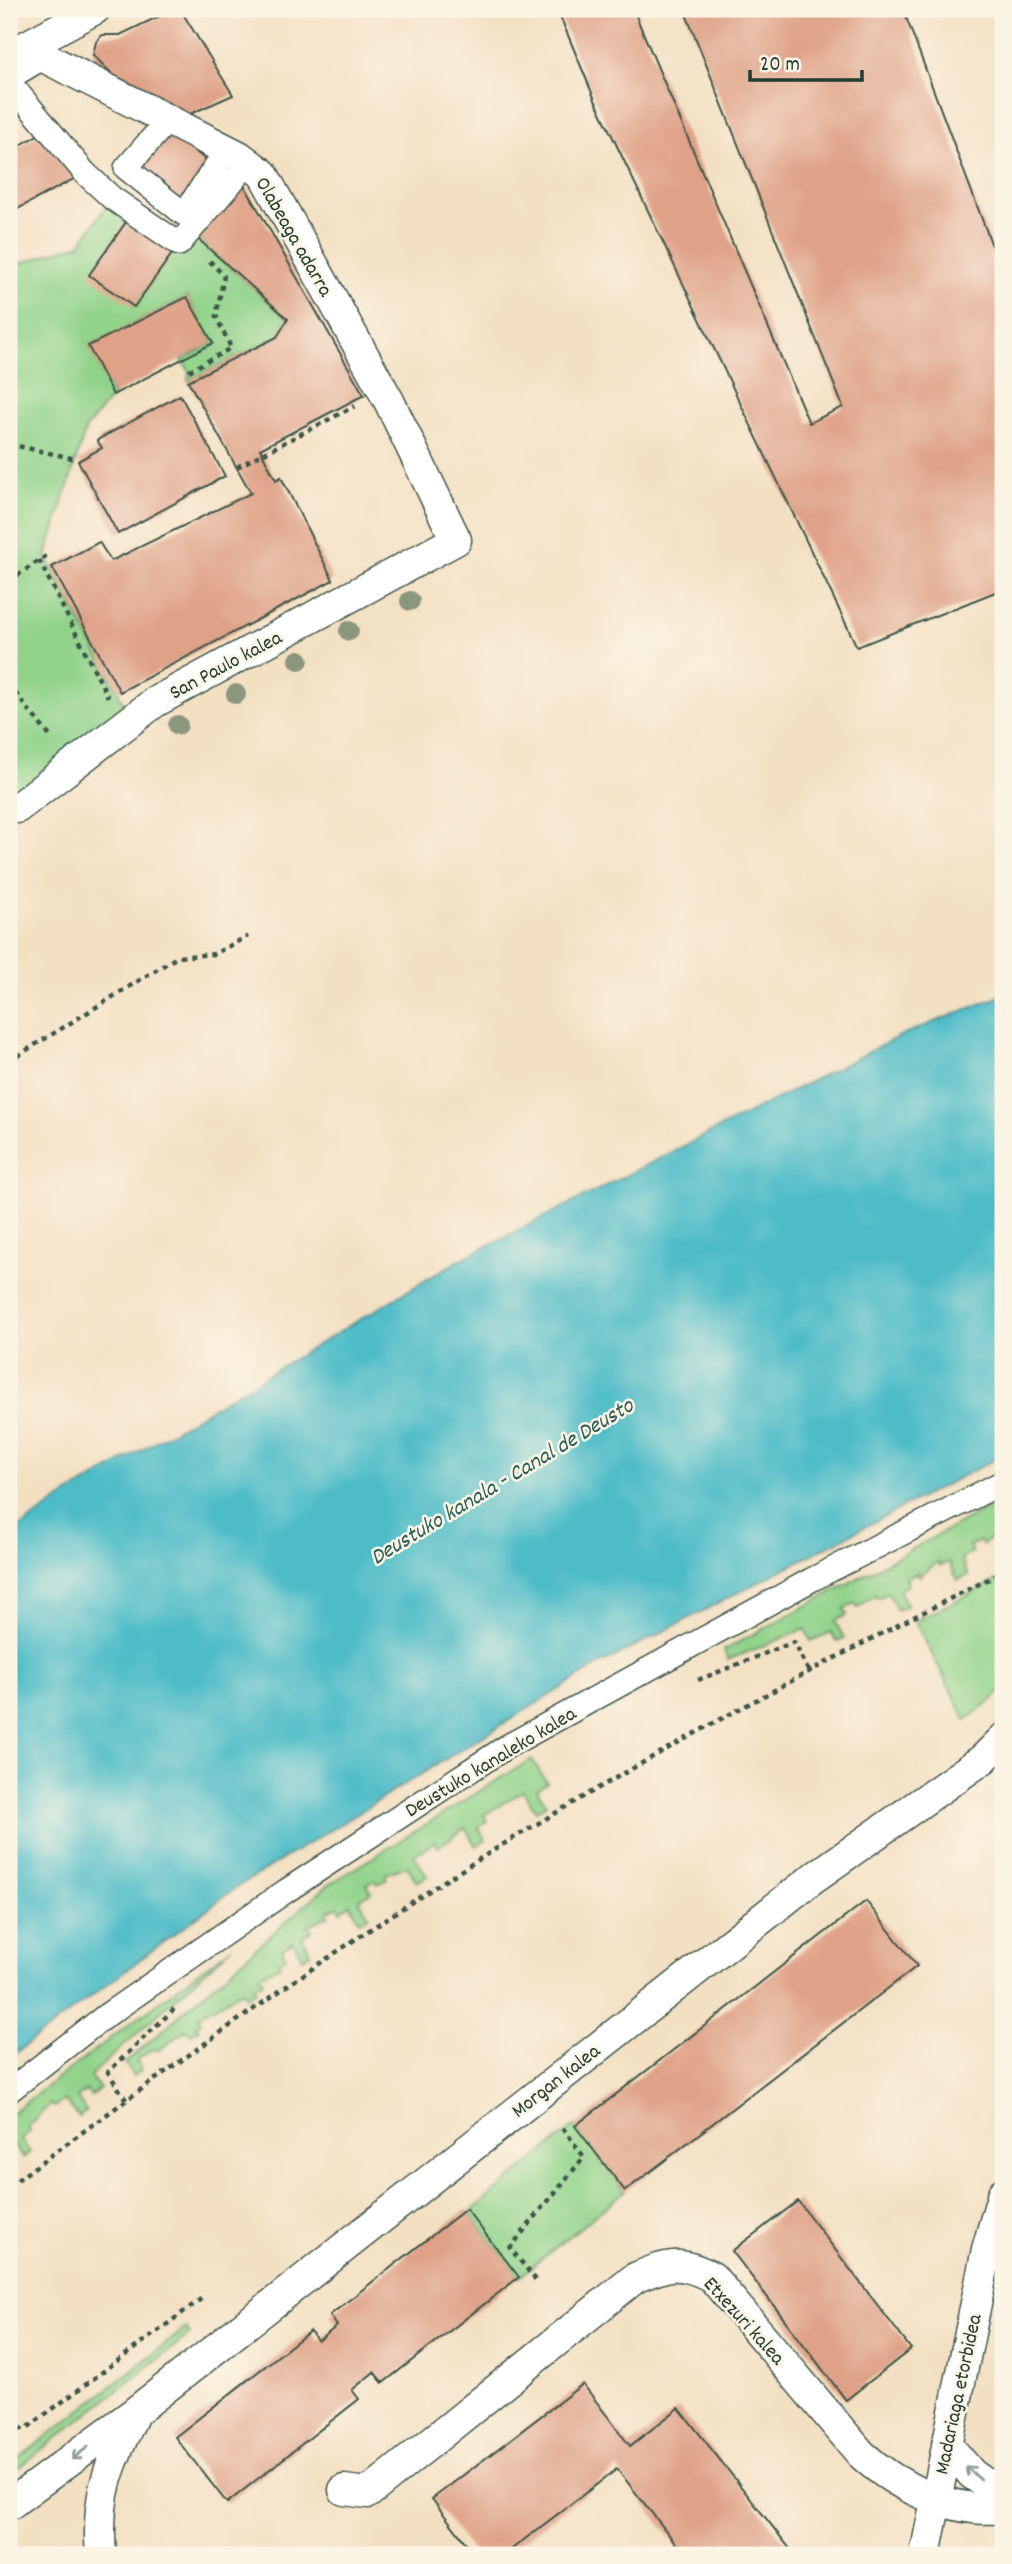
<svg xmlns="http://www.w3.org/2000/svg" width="1012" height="2564" viewBox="0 0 1012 2564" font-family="Dekko,sans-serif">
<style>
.green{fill:#91d38b;stroke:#588860;stroke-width:2}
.water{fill:#4ebcc7;stroke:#367c7e;stroke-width:2}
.building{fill:#dfa288}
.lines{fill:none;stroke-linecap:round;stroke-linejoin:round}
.pedestrian-casing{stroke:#3f5549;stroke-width:26}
.minor-casing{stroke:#3f5549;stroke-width:33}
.path{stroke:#3f5549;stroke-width:4.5;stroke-dasharray:5 5;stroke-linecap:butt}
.pedestrian{stroke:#fff;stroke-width:23}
.minor{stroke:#fff;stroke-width:30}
.tree{fill:#8b977d}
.oneway{stroke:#8f9e9a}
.labels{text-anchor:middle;stroke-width:5;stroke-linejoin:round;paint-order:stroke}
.street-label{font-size:21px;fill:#1f3d34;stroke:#fcf5e5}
.water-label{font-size:23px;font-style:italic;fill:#2b5d59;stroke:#fcf5e5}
</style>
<rect width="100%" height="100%" fill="#fcf5e5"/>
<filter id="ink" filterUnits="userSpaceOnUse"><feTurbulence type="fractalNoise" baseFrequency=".0143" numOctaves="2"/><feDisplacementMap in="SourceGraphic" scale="14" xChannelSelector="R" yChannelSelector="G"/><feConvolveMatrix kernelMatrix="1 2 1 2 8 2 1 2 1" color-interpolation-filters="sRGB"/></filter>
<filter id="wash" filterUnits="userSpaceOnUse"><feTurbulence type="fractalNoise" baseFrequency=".00686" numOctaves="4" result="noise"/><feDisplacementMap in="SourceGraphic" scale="28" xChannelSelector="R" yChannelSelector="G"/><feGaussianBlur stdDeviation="1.57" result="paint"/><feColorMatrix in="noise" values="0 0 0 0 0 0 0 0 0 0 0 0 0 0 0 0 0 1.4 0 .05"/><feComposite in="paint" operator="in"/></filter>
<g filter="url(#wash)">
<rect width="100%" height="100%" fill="#f3e0c2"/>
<path class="green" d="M112 198 133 212 134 307 188 230 288 319 277 337 188 381 189 371 182 360 213 343 187 297 89 346 113 395 86 428 46 556 132 719 9 807V267L80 244Z
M1003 1500V1537L1000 1532 982 1545 980 1541 969 1546 972 1553 961 1559 968 1575 958 1580 949 1562 940 1566 938 1562 919 1576 918 1572 906 1578 908 1585 899 1590 907 1605 897 1610 888 1593 877 1598 875 1595 858 1607 855 1603 844 1609 847 1615 835 1621 844 1638 836 1642 831 1632 811 1641 805 1629 728 1660 724 1650Z
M1003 1577V1691L966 1720 915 1621Z
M532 1759 547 1783 537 1790 546 1804 536 1811 523 1791 484 1815 487 1821 478 1827 486 1840 476 1846 465 1828 438 1847 435 1842 414 1855 427 1876 417 1882 407 1866 385 1874 387 1879 378 1884 375 1880 367 1884 371 1892 359 1900 369 1916 360 1921 350 1904 341 1911 338 1906 327 1912 329 1916 308 1925 312 1931 302 1937 311 1953 303 1958 293 1942 282 1949 286 1957 278 1962 280 1966 259 1975 263 1981 254 1987 256 1991 246 1997 242 1991 198 2016 201 2022 196 2025 199 2029 190 2035 186 2030 158 2051 155 2048 136 2060 142 2070 133 2076 125 2063 328 1885Z
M232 1947 90 2076 100 2089 91 2096 86 2090 77 2098 86 2111 79 2117 64 2100 54 2107 51 2104 27 2126 31 2131 20 2139 30 2152 23 2158 11 2143 9 2144V2115Z
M575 2126 625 2191 519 2277 469 2213Z
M186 2328 190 2334 9 2475V2466Z"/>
<path class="water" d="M1003 995V1455L599 1665 234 1889 9 2058V1535L68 1494 456 1262 904 1034Z"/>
<g id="blocks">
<path class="building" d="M174 9H180L233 95 181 118 114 76 93 55 96 42 102 35H120Z
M557 9H633L809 423 843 407 684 9H903L1003 275V589L857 647 595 100Z
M162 127 217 168 184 214 126 168Z
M46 130 85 173 12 212 9 207V152Z
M239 176 364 395 260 449 276 480 281 477 333 580 120 692 52 567 99 542 111 561 251 493 188 381 277 337 288 319 188 230Z
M133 212 179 244 134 307 89 275Z
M187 297 213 343 113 395 88 346Z
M180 395 225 476 118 534 78 461 102 448 97 440Z
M866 1901 917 1966 625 2191 575 2126Z
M798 2201 911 2349 846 2400 732 2251Z
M466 2209 519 2277 383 2383 374 2372 352 2390 359 2399 227 2503 175 2437 310 2331 318 2341 337 2326 330 2315Z
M583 2384 630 2446 679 2408 794 2554 685 2555 617 2469 504 2555H475L432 2499Z"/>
</g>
</g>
<g filter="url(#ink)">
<use href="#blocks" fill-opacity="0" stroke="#3f5549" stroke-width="2"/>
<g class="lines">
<g class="pedestrian-casing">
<path id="pedestrian" d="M9 78 44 57 51 61
M9 82 85 173 112 198 179 244 248 163 227 149 184 214 126 168 168 120 154 113
M9 2091 104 2017 286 1891 506 1747 811 1580 1003 1482"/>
</g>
<g class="minor-casing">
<path id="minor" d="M9 50H19L95 9
M9 807 17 808 155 702 456 540 389 401 263 174 239 156 44 57 19 50
M947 2445 972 2474 1003 2496
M344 2490 368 2493 635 2278C668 2264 679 2260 712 2277L861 2454C897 2487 953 2514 1003 2508
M9 2505 135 2412 812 1879 983 1759 1003 1739
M101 2555C96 2494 108 2469 133 2416
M925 2555 987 2249 1003 2193"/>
</g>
<path class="path" d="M189 371 231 348 216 316 224 276 207 258
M9 444 76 459
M237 467 355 406
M39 560 108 697
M9 581 46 556
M9 685 52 739
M9 1061 177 957 214 954 248 936
M698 1680 794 1642 808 1670
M126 2100 108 2072 174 2009
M9 2186C171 2067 335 1947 507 1842 669 1744 835 1656 1003 1572
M536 2280 510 2248 584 2157 563 2128
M9 2431 27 2428 205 2296"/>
<use href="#pedestrian" class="pedestrian"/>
<use href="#minor" class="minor"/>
</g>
<g class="tree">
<circle cx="410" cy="601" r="10"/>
<circle cx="349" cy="631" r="10"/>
<circle cx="299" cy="660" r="10"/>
<circle cx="236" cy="694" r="10"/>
<circle cx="178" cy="725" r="10"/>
</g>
<defs><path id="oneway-shaft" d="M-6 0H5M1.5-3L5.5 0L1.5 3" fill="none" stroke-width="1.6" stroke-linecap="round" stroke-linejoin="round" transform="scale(1.75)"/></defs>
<g class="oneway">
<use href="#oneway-shaft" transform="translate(80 2453) rotate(143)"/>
<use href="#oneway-shaft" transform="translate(973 2473) rotate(-138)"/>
</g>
</g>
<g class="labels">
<g class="street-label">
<text transform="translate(295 236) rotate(60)" y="7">Olabeaga adarra</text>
<text transform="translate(225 664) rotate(-28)" y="7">San Paulo kalea</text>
<text transform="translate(490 1761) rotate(-31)" y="7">Deustuko kanaleko kalea</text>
<text transform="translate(555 2080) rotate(-38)" y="7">Morgan kalea</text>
<text transform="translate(745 2320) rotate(48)" y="7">Etxezuri kalea</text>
<text transform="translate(957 2394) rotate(-78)" y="7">Madariaga etorbidea</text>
</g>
<g class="water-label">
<text transform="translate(501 1480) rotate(-31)" y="8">Deustuko kanala - Canal de Deusto</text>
</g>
</g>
<rect width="1012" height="2564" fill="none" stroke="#fcf5e5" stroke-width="35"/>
<path d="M750 70v10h112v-10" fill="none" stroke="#1f3d34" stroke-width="3.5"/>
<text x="760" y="70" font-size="21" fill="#1f3d34" stroke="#fcf5e5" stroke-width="5" paint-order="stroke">20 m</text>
</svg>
